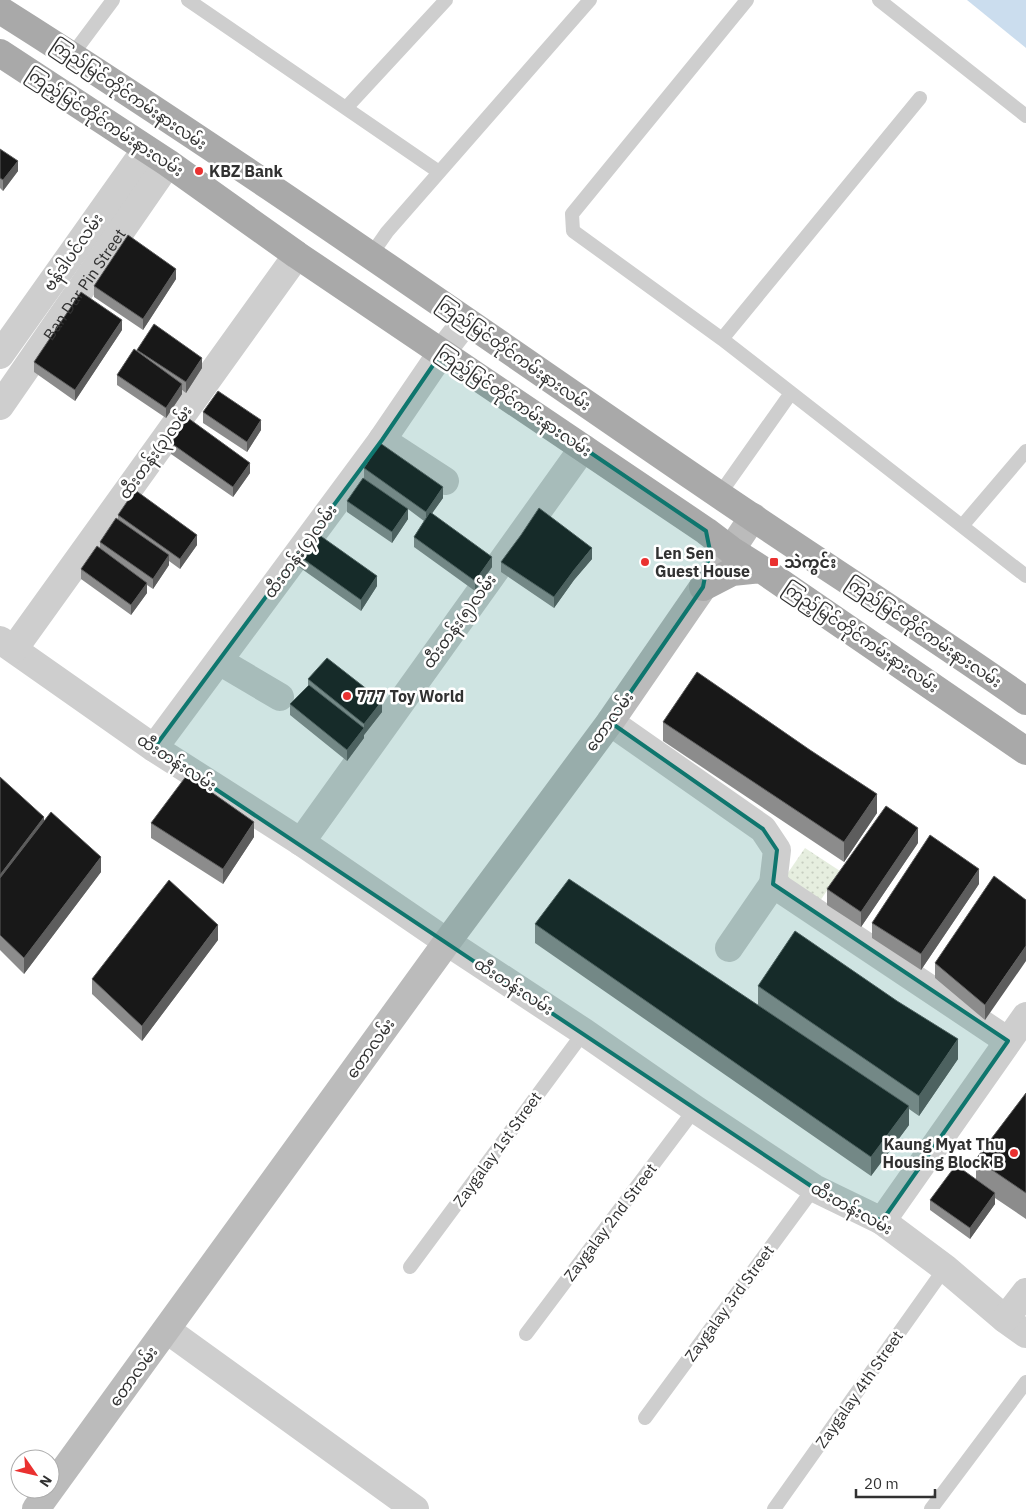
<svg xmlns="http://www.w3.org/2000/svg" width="1026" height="1509" viewBox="0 0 1026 1509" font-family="'IBM Plex Sans','Noto Sans Myanmar',sans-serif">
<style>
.park{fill:url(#park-dots)}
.water{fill:#cbddee}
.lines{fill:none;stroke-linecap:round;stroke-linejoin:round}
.lane{stroke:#cecece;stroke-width:14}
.street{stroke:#cecece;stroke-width:28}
.secondary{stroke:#bbb;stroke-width:28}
.primary{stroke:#a9a9a9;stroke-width:28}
.wall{fill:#8c8c8c}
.shaded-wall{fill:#5d5d5d}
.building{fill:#181818;stroke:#5d5d5d}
.marked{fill:#0f766e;fill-opacity:0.2;stroke:#0f766e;stroke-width:4;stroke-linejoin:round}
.poi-dot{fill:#ea3130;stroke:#fff;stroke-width:2}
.labels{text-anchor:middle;stroke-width:5;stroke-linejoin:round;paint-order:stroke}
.street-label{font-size:16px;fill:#313131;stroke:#fff}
.poi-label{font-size:16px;font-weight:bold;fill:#313131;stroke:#fff;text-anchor:start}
</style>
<defs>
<pattern id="park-dots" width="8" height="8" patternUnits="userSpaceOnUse" patternTransform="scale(1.25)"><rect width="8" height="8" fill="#e6eedf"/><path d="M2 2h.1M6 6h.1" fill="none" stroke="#c6cdc0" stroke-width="1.8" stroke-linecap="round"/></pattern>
</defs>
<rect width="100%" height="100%" fill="#fff"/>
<path class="park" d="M805 848 840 871 818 904 783 880Z"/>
<path class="water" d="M967 0H1026V48Z"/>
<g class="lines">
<path class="lane" d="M188 0 439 172
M747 0 572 214 573 231 722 339 1026 576
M879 0 1026 116
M72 55 113 0
M346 108 446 0
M371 255 387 232 590 0
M722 339 920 98
M719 495 791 393
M962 526 1026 451
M410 1267 584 1032
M526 1334 695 1109
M645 1418 814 1188
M774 1509 945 1268
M931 1509 1026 1382"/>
<g class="street">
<path d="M0 355 146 149"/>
<path id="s1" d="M0 406 168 163"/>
<path d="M382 440 445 481"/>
<path d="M0 640 154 748 301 842 447 942 584 1032 695 1109 814 1188 882 1221 945 1268 1005 1319 1026 1334"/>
<path d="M14 649 297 255"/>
<path d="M219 661 280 697"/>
<path d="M610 722 763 829 777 850 773 884 1008 1041"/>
<path d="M154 748 382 440 442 352 466 321"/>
<path d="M301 842 583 448"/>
<path d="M729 948 773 884"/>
<path d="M882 1221 1026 1016"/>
<path d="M1005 1319 1026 1292"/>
<path d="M167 1330 415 1509"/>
</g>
<path class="secondary" d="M36 1509 447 942 610 722 703 587 731 550 753 517"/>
<path class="primary" d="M0 10C236 159 465 321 696 479 805 554 918 625 1026 701
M0 53 168 163 297 255 706 531 731 550 761 569 1026 751
M703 587 732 572 761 569"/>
</g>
<path class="wall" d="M0 149 18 171 3 191 0 188Z
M176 279 143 330 94 297V286Z
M122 330 75 401 34 372V362Z
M137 350 202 368 186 393 182 390V394L166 418 117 385V375L137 352Z
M203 412 261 430 247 452 203 423Z
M171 443 250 473 233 497 171 454Z
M364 468 443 498 432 513 492 567 475 591 414 547V537L424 521 408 509V519L392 543 347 512V501L364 478Z
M118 515 197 545 180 569 169 561V565L153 589 147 585V593L131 615 81 579V569L100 548V542L118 520Z
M299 556 377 586 361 611 299 567Z
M592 559 574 580 554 608 501 572V562Z
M308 679 382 712 364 735V734V738L347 761 290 715V704L308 686Z
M663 722 877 813 844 862 663 741Z
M0 777 44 822 101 872 24 974 0 950Z
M151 823 254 837 223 884 151 838Z
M918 843 861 927 827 905V889Z
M979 884 921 970 872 938V923Z
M1026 900 985 1020 935 978V963Z
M535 924 758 1005V986L958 1059 919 1116 909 1109V1125L871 1176 535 943Z
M218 940 142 1041 92 994V979Z
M1026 1093V1219L995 1198V1204L970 1239 930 1210V1200L976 1180V1159Z"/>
<path class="shaded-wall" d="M18 161V171L3 191V180Z
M176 269V279L143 330V319Z
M122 320V330L75 401V390Z
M202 358V368L186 393V382Z
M182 384V394L166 418V408Z
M261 420V430L247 452V442Z
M250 463V473L233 497V487Z
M443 487V498L426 522V512Z
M408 509V519L392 543V532Z
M197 535V545L180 569V559Z
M592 548V559L574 580 554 608V597L574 570Z
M169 555V565L153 589V579Z
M492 557V567L475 591V581Z
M377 576V586L361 611V600Z
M147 583V593L131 615V605Z
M382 701V712L364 735V724Z
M364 728V738L347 761V750Z
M877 794V813L844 862V842Z
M44 817V832L0 890V875Z
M254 822V837L223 884V869Z
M918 828V843L861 927V912Z
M101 857V872L24 974V958Z
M979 869V884L921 970V954Z
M218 925V940L142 1041V1026Z
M1026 946V961L985 1020V1005Z
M958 1039V1059L919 1116V1096Z
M909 1106V1125L871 1176V1157Z
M995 1193V1204L970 1239V1228Z"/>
<path class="building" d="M0 149 18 161 3 180 0 178Z
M128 235 176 269 143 319 94 286Z
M81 292 122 320 75 390 34 362Z
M154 324 202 358 186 382 137 350Z
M134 349 182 384 166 408 117 375Z
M218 391 261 420 247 442 203 412Z
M188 418 250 463 233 487 171 443Z
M380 443 443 487 426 512 364 468Z
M363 478 408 509 392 532 347 501Z
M135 490 197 535 180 559 118 515Z
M539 508 592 548 574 570 554 597 501 562 521 535Z
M430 512 492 557 475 581 414 537Z
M116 518 169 555 153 579 100 542Z
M315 532 377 576 361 600 299 556Z
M97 546 147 583 131 605 81 569Z
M327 658 382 701 364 724 308 679Z
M697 672 810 750 877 794 844 842 663 722Z
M309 685 364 728 347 750 290 704Z
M187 775 254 822 223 869 151 823Z
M0 777 44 817 0 875Z
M886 806 918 828 861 912 827 889Z
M51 812 101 857 24 958 0 935V878Z
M930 835 979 869 921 954 872 923Z
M994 876 1026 900V946L985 1005 935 963Z
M569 879 909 1106 871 1157 535 924Z
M169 880 218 925 142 1026 92 979Z
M795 931 897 1001 958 1039 919 1096 758 986Z
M1026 1093V1193L976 1159Z
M956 1165 995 1193 970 1228 930 1200Z"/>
<path class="marked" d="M442 352 706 531 710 551 703 587 610 722 763 829 777 850 773 884 1008 1041 882 1221 814 1188 154 748 382 440Z"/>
<g class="poi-dot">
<circle cx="199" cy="171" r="5"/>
<circle cx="645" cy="562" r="5"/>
<rect x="769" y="557" width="10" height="10" rx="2.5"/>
<circle cx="347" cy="696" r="5"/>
<circle cx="1014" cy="1153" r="5"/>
</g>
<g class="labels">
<g class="street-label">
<text transform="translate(129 94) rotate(34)" y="6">ကြည်မြင်တိုင်ကမ်းနားလမ်း</text>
<text transform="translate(105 122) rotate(33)" y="6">ကြည့်မြင်တိုင်ကမ်းနားလမ်း</text>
<text transform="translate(73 252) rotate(-55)" y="6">ဗန်ဒါပင်လမ်း</text>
<text dy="6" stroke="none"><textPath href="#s1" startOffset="148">Ban Dar Pin Street</textPath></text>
<text transform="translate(514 354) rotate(35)" y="6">ကြည်မြင်တိုင်ကမ်းနားလမ်း</text>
<text transform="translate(514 401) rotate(34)" y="6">ကြည့်မြင်တိုင်ကမ်းနားလမ်း</text>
<text transform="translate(155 452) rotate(-54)" y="6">ထီးတန်း(၃)လမ်း</text>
<text transform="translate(300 551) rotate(-54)" y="6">ထီးတန်း(၄)လမ်း</text>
<text transform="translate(459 621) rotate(-54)" y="6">ထီးတန်း(၅)လမ်း</text>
<text transform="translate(924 632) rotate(34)" y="6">ကြည်မြင်တိုင်ကမ်းနားလမ်း</text>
<text transform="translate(861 637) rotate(34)" y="6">ကြည့်မြင်တိုင်ကမ်းနားလမ်း</text>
<text transform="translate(609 721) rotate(-54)" y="6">တောလမ်း</text>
<text transform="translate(177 762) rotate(33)" y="6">ထီးတန်းလမ်း</text>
<text transform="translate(514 986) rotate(33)" y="6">ထီးတန်းလမ်း</text>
<text transform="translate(370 1048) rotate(-54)" y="6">တောလမ်း</text>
<text transform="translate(497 1149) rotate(-54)" y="6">Zaygalay 1st Street</text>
<text transform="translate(852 1208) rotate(29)" y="6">ထီးတန်းလမ်း</text>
<text transform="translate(610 1222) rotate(-53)" y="6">Zaygalay 2nd Street</text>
<text transform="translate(729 1303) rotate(-54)" y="6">Zaygalay 3rd Street</text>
<text transform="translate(133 1376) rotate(-54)" y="6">တောလမ်း</text>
<text transform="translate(859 1389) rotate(-55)" y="6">Zaygalay 4th Street</text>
</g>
<g class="poi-label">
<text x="209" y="177">KBZ Bank</text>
<text x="655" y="559">Len Sen<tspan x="655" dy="18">Guest House</tspan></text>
<text x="784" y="568">သဲကွင်း</text>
<text x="357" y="702">777 Toy World</text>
<text x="1004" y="1150" text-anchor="end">Kaung Myat Thu<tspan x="1004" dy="18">Housing Block B</tspan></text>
</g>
</g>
<g transform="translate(35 1474) rotate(124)"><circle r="24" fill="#ffffff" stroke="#adadad"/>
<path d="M0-4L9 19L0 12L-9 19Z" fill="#ea3130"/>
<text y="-8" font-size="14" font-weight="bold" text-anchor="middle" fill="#313131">N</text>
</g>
<path d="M856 1489v8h79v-8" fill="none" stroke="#313131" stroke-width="2.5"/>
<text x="864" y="1489" font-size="15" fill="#313131" stroke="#ffffff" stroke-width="4" paint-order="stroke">20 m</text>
</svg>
